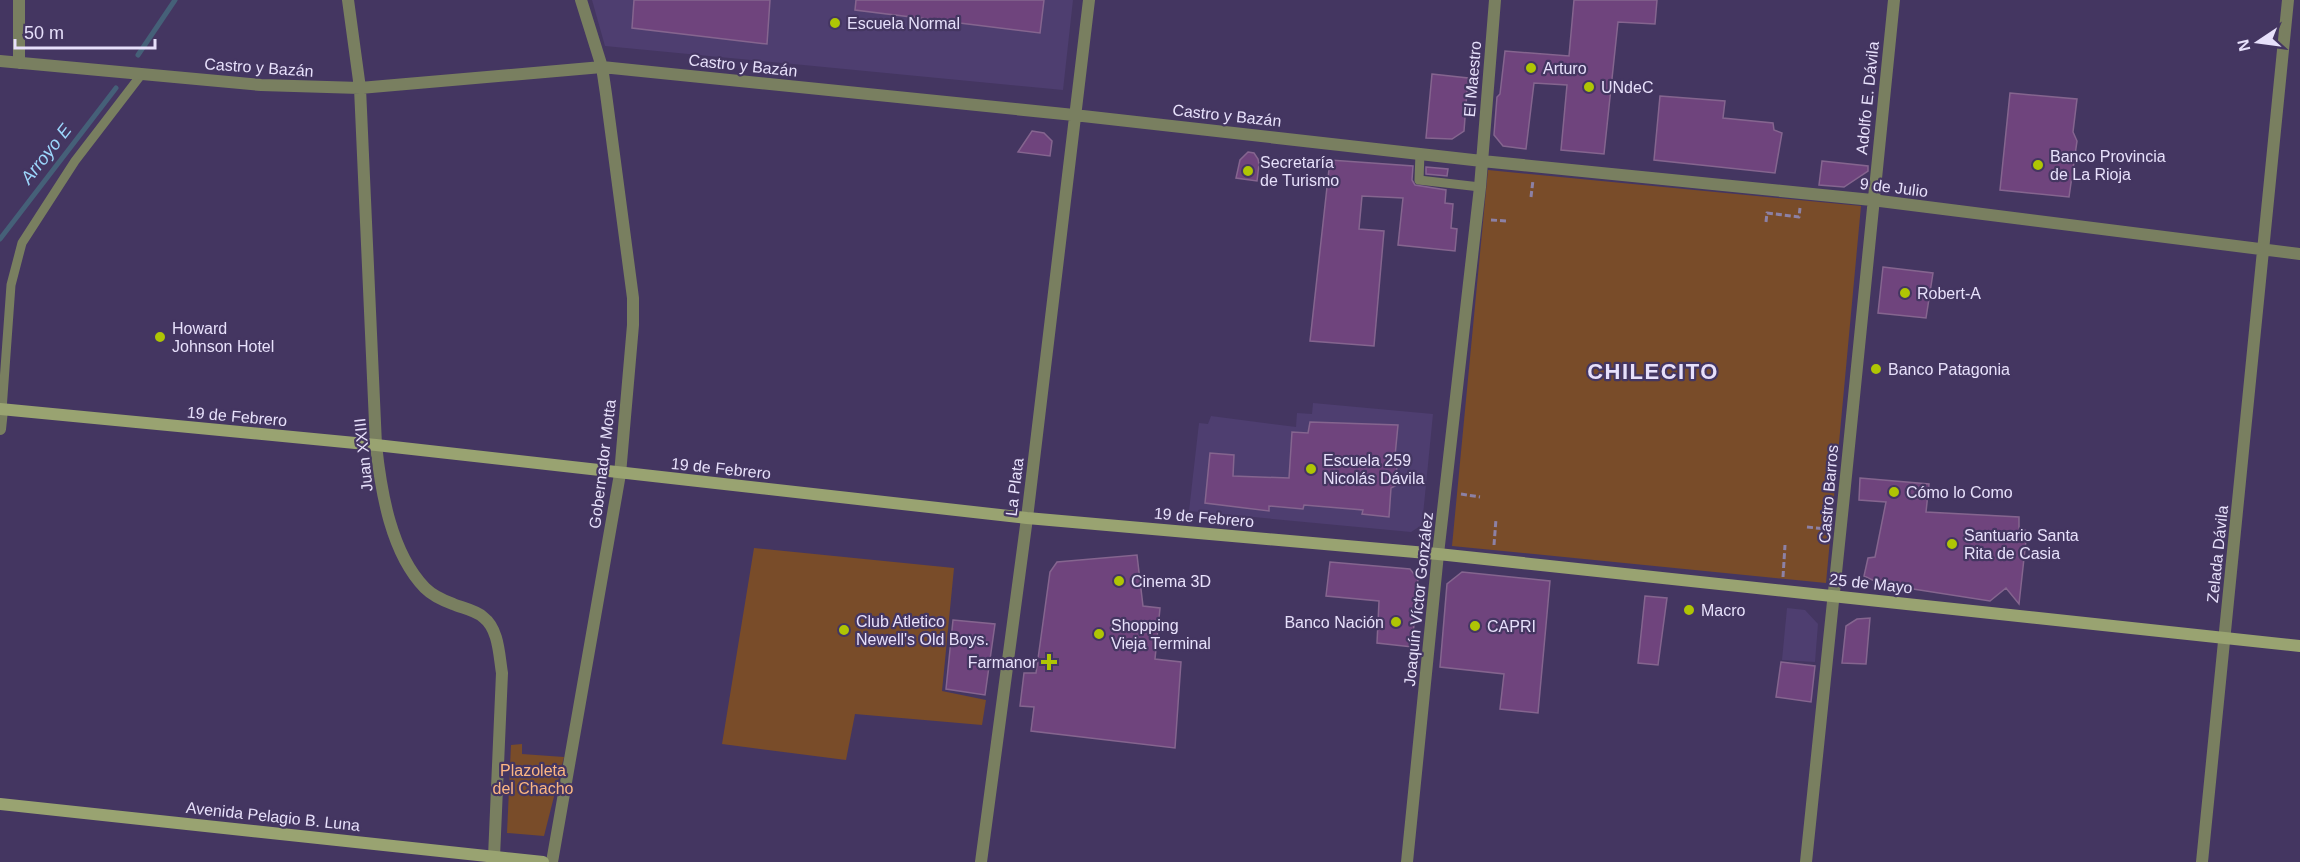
<svg xmlns="http://www.w3.org/2000/svg" width="2300" height="862" viewBox="0 0 2300 862" font-family="Helvetica,sans-serif">
<style>
.built{fill:#4e3e70}
.green{fill:#794c29}
.lines{fill:none;stroke-linecap:round;stroke-linejoin:round}
.stream{stroke:#456078;stroke-width:5}
.building{fill:#6f447d;stroke:#85658f;stroke-width:1.5}
.path{stroke:#8c81a5;stroke-width:3;stroke-dasharray:6 3;stroke-linecap:butt}
.lane{stroke:#797f60;stroke-width:9}
.street{stroke:#797f60;stroke-width:12}
.secondary{stroke:#99a371;stroke-width:12}
.poi-dot{fill:#afc504;stroke:#443661;stroke-width:2}
.labels{text-anchor:middle;stroke-width:4.5;stroke-linejoin:round;paint-order:stroke}
.poi-label{font-size:16px;fill:#e7e0fb;stroke:#443661;text-anchor:start}
.street-label{font-size:16px;fill:#e7e0fb;stroke:#443661}
.park-label{font-size:16px;fill:#fcb682;stroke:#443661}
.water-label{font-size:18px;font-style:italic;fill:#9cd6fb;stroke:#443661}
.district-label{font-size:22px;font-weight:bold;letter-spacing:1.5px;fill:#e7e0fb;stroke:#443661}
</style>
<rect width="100%" height="100%" fill="#443661"/>
<path class="built" d="M592 0H1073L1063 90 605 46Z
M1313 403 1433 414 1422 525 1411 532 1189 511 1199 423 1208 424 1211 416 1296 427 1297 413 1312 414Z
M1787 608 1805 610 1818 624 1815 662 1782 660Z"/>
<path class="green" d="M1488 170 1861 206 1826 583 1452 546Z
M754 548 954 568 942 691 986 700 982 725 855 714 846 760 722 744Z
M522 744V754L564 757 544 836 507 833 511 745Z"/>
<g class="lines">
<path class="stream" d="M138 55 175 0
M0 239 116 88"/>
</g>
<path class="building" d="M634 0H770L767 44 632 28Z
M856 0H1044L1040 33 855 10Z
M1574 0H1657L1655 24 1618 22 1604 154 1561 150 1567 85 1534 83 1526 149 1503 146 1494 135 1497 97 1500 94 1505 51 1569 56Z
M1432 74 1468 78 1464 131 1452 139 1426 138Z
M2010 93 2077 99 2073 132 2077 141 2069 197 2000 190Z
M1660 96 1725 101 1723 118 1773 123 1774 130 1782 133 1775 173 1654 160Z
M1032 131 1044 133 1052 141 1050 156 1018 152Z
M1248 152 1254 153 1258 159 1259 164 1257 181 1236 178 1240 160Z
M1330 160 1413 166 1412 180 1415 185 1446 190 1445 203 1453 204 1451 228 1457 229 1455 251 1398 245 1403 198 1362 196 1359 229 1384 231 1374 346 1310 341Z
M1822 161 1868 166V171L1844 187 1819 185Z
M1426 167 1448 169 1447 176 1426 174Z
M1883 267 1933 273 1926 318 1878 313Z
M1310 422 1398 425 1395 456 1398 457 1395 486 1391 488 1389 517 1362 514 1363 510 1304 505 1303 509 1269 506V511L1205 503 1210 453 1234 455 1233 476 1289 478 1292 432 1308 433Z
M1860 478 1929 484 1926 512 2019 517V528L2027 531 2019 604 2006 588 1990 601 1881 584 1864 576 1868 558 1875 557 1886 502 1859 500Z
M1137 555 1143 606 1160 608 1155 659 1181 662 1175 748 1031 731 1034 707 1020 706 1024 673H1036L1050 572 1057 562Z
M1330 562 1410 569 1418 579 1412 647 1377 643 1379 601 1326 596Z
M1462 572 1550 581 1538 713 1500 709 1504 674 1440 667 1447 584Z
M1645 596 1667 598 1658 665 1638 663Z
M1870 618 1866 664 1842 663 1846 626 1857 619Z
M953 620 995 624 985 695 946 689Z
M1781 662 1815 666 1811 702 1776 697Z"/>
<g class="lines">
<path class="path" d="M1531 197 1533 180
M1491 220 1507 221
M1766 222 1767 213 1799 217 1800 208
M1461 494 1480 497
M1807 527 1826 529
M1494 545 1496 519
M1783 577 1785 545"/>
<path class="lane" d="M1420 153 1419 180 1480 187
M2 410 11 285 22 243 75 161 141 75"/>
<path class="street" d="M348 0 360 88 376 445C381 492 391 553 425 588 433 596 442 600 453 604 462 608 475 610 483 617 499 629 499 655 502 673L494 857
M0 61 261 85 360 88 602 67 1074 115 1482 161 1872 200 2300 254
M19 63V0
M0 429 2 410
M552 862 620 474 633 325V298L606 94 602 67 581 0
M981 862 1027 518 1089 0
M1407 862 1438 554 1480 187 1495 0
M1806 862C1838 575 1863 287 1894 0
M2202 862 2288 0"/>
<path class="secondary" d="M0 409 376 445 1027 518 1438 554 2300 646
M0 804 543 862"/>
</g>
<g class="poi-dot">
<circle cx="835" cy="23" r="6"/>
<circle cx="1531" cy="68" r="6"/>
<circle cx="1589" cy="87" r="6"/>
<circle cx="2038" cy="165" r="6"/>
<circle cx="1248" cy="171" r="6"/>
<circle cx="1905" cy="293" r="6"/>
<circle cx="160" cy="337" r="6"/>
<circle cx="1876" cy="369" r="6"/>
<circle cx="1311" cy="469" r="6"/>
<circle cx="1894" cy="492" r="6"/>
<circle cx="1952" cy="544" r="6"/>
<circle cx="1119" cy="581" r="6"/>
<circle cx="1689" cy="610" r="6"/>
<circle cx="1396" cy="622" r="6"/>
<circle cx="1475" cy="626" r="6"/>
<circle cx="844" cy="630" r="6"/>
<circle cx="1099" cy="634" r="6"/>
<path d="M1046 653h6v6h6v6h-6v6h-6v-6h-6v-6h6z"/>
</g>
<g class="labels">
<g class="poi-label">
<text x="847" y="29">Escuela Normal</text>
<text x="1543" y="74">Arturo</text>
<text x="1601" y="93">UNdeC</text>
<text x="2050" y="162">Banco Provincia<tspan x="2050" dy="18">de La Rioja</tspan></text>
<text x="1260" y="168">Secretaría<tspan x="1260" dy="18">de Turismo</tspan></text>
<text x="1917" y="299">Robert-A</text>
<text x="172" y="334">Howard<tspan x="172" dy="18">Johnson Hotel</tspan></text>
<text x="1888" y="375">Banco Patagonia</text>
<text x="1323" y="466">Escuela 259<tspan x="1323" dy="18">Nicolás Dávila</tspan></text>
<text x="1906" y="498">Cómo lo Como</text>
<text x="1964" y="541">Santuario Santa<tspan x="1964" dy="18">Rita de Casia</tspan></text>
<text x="1131" y="587">Cinema 3D</text>
<text x="1701" y="616">Macro</text>
<text x="856" y="627">Club Atletico<tspan x="856" dy="18">Newell's Old Boys.</tspan></text>
<text x="1384" y="628" text-anchor="end">Banco Nación</text>
<text x="1111" y="631">Shopping<tspan x="1111" dy="18">Vieja Terminal</tspan></text>
<text x="1487" y="632">CAPRI</text>
<text x="1037" y="668" text-anchor="end">Farmanor</text>
</g>
<g class="street-label">
<text transform="translate(743 65) rotate(6)" y="6">Castro y Bazán</text>
<text transform="translate(259 67) rotate(4)" y="6">Castro y Bazán</text>
<text transform="translate(1472 79) rotate(-85)" y="6">El Maestro</text>
<text transform="translate(1867 98) rotate(-84)" y="6">Adolfo E. Dávila</text>
<text transform="translate(1227 115) rotate(6)" y="6">Castro y Bazán</text>
<text transform="translate(1894 187) rotate(7)" y="6">9 de Julio</text>
<text transform="translate(237 416) rotate(5)" y="6">19 de Febrero</text>
<text transform="translate(363 455) rotate(-96)" y="6">Juan XXIII</text>
<text transform="translate(602 464) rotate(-83)" y="6">Gobernador Motta</text>
<text transform="translate(721 468) rotate(6)" y="6">19 de Febrero</text>
<text transform="translate(1014 487) rotate(-83)" y="6">La Plata</text>
<text transform="translate(1828 494) rotate(-85)" y="6">Castro Barros</text>
<text transform="translate(1204 517) rotate(5)" y="6">19 de Febrero</text>
<text transform="translate(2217 554) rotate(-84)" y="6">Zelada Dávila</text>
<text transform="translate(1871 583) rotate(6)" y="6">25 de Mayo</text>
<text transform="translate(1418 599) rotate(-84)" y="6">Joaquín Víctor González</text>
<text transform="translate(273 816) rotate(6)" y="6">Avenida Pelagio B. Luna</text>
</g>
<g class="park-label">
<text x="533" y="776">Plazoleta<tspan x="533" dy="18">del Chacho</tspan></text>
</g>
<g class="water-label">
<text transform="translate(46 154) rotate(-52)" y="6">Arroyo E</text>
</g>
<g class="district-label">
<text x="1653" y="379">CHILECITO</text>
</g>
</g>
<g transform="translate(2258 42) rotate(257)" stroke="#443661" stroke-width="4.5" paint-order="stroke">
<path d="M0-4.5L10 22L0 15L-10 22Z" fill="#e7e0fb"/>
<text y="-9" font-size="16" font-weight="bold" text-anchor="middle" fill="#e7e0fb">N</text>
</g>
<path d="M15 39v9h140v-9" fill="none" stroke="#e7e0fb" stroke-width="3"/>
<text x="24" y="39" font-size="18" fill="#e7e0fb" stroke="#443661" stroke-width="4.5" paint-order="stroke">50 m</text>
</svg>
